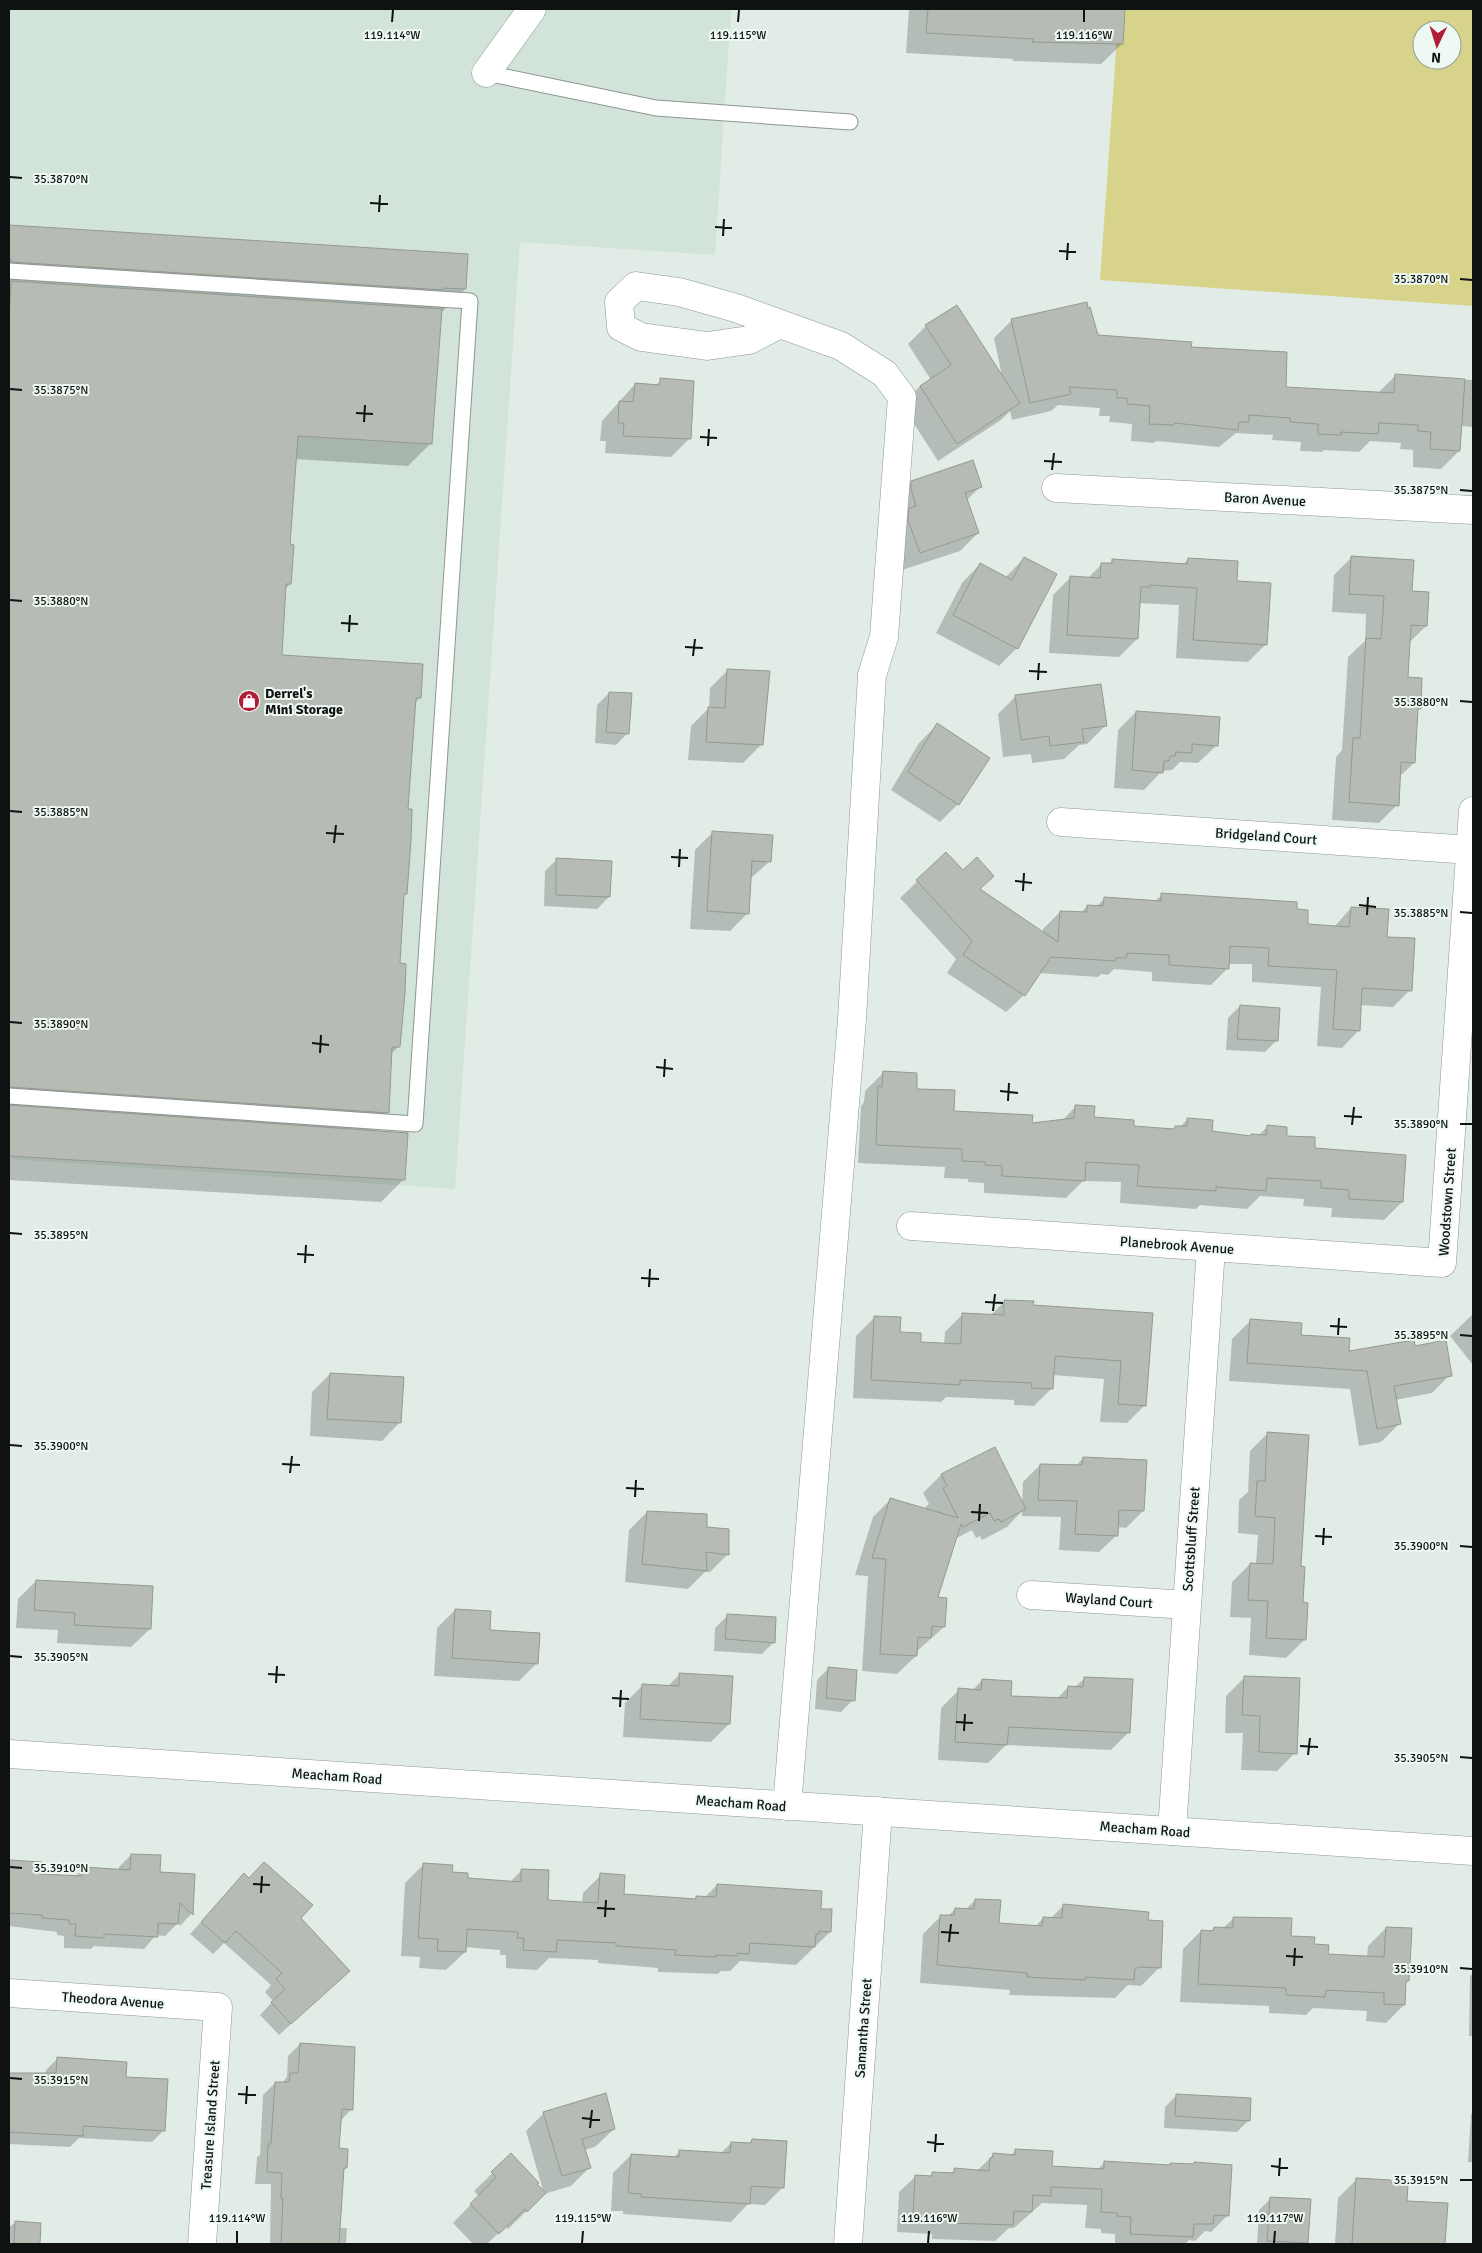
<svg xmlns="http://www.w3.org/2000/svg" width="1482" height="2253" viewBox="0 0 1482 2253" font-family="Signika,sans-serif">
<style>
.built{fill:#d2e3d9}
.green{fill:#d8d38b;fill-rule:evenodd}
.shadow{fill:#0003}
.building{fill:#b6bbb3;stroke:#949991}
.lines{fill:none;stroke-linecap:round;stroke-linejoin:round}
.lane-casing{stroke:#8d9691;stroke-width:17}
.street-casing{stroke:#8d9691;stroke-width:29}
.secondary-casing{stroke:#8d9691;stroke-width:29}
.lane{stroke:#fff;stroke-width:15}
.street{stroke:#fff;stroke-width:28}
.secondary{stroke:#fff;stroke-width:28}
.ticks{fill:none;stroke:#0e1210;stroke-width:2}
.labels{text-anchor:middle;stroke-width:4;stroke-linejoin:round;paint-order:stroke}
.street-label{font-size:14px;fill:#0e1210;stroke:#eff9f3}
.poi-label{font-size:14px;font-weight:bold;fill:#0e1210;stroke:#eff9f3;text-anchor:start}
.ticks-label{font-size:12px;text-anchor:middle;fill:#0e1210;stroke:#eff9f3;stroke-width:4;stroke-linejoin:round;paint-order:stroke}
</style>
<rect width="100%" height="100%" fill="#e2ece6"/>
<path class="built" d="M9 9H731L715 255 520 242 455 1189 9 1159Z"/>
<path class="green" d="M1119 9H1473V306L1100 280ZM1422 30H1452V60H1422Z"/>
<path class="shadow" d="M909 9H1124L1122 44 1101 64 1013 61V59L906 53Z
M9 226 467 255 465 289 441 313 431 443 408 466 295 459 289 545 290 584 285 589 281 657 420 697 415 703 407 810 406 893 403 896 399 965V1046L391 1054 388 1112 369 1131 404 1179 381 1202 9 1180Z
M1012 320 1097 336 1190 348 1284 388 1378 393 1395 376 1473 380V427L1461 426 1459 451 1441 469 1413 467V450L1400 449 1401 443 1370 441 1359 452 1324 450 1322 452 1300 451 1301 442 1272 440 1273 435 1236 433 1219 447 1156 441 1154 443 1131 441 1132 424 1109 422 1110 416H1099L1100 408 1058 405 1051 411 1012 420 1010 411 1001 420 938 461 902 405 920 386 931 380 908 344 926 326 1002 376 994 338Z
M661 380 689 439 671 457 605 453 606 441H600L602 421 635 384 655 386Z
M912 482 981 486 967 500 978 533 960 551 902 570 894 500Z
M1352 557 1411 592 1426 626 1409 643 1406 678 1419 709 1417 712 1414 763 1399 777 1397 805 1379 823 1332 820 1336 757 1342 750 1348 657 1365 641 1366 614 1332 612 1334 575Z
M1024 558 1017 648 999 666 936 633 962 583 980 564 1005 578Z
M1188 559 1266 644 1248 662 1176 658 1179 605 1139 603 1137 639 1119 657 1049 653 1053 595 1071 577 1088 578 1102 564H1109L1113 560 1183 565Z
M728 670 761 745 743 763 688 760 691 726 709 708 710 688Z
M609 693 628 733 616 745 595 743 597 705Z
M1016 696 1105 726 1087 744 1079 745 1064 759 1032 763 1031 754 1003 757 998 714Z
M1136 712 1217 745 1198 763 1180 762 1172 770 1162 771 1144 790 1114 788 1118 730Z
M937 725 988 759 958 804 940 822 891 790 919 743Z
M713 832 770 861 750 879 748 913 730 931 690 929 695 850Z
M946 854 979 889 1043 933V929L1060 912 1081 913 1087 906 1096 907 1104 899 1155 901 1162 895 1295 911 1306 925 1334 927 1351 908 1386 938 1410 990 1393 1007 1360 1005 1359 1030 1342 1048 1317 1046 1321 987 1252 982V964H1228V968L1211 985 1152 981V972L1114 969 1108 975 1101 974 1098 977 1038 973 1024 995 1006 1012 947 973 956 959 900 898Z
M557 859 609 897 597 909 544 906 545 871Z
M1240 1006 1277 1040 1265 1052 1226 1050 1228 1018Z
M883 1073 952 1112 1031 1125 1062 1121 1076 1106 1093 1118 1133 1127 1172 1130 1175 1127H1180L1187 1120 1211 1132 1250 1137 1258 1136 1267 1127 1286 1138 1313 1149 1402 1202 1384 1220 1331 1217 1332 1208 1303 1206 1304 1199 1260 1196 1247 1209 1200 1205 1196 1209 1120 1203 1121 1182 1083 1181 1066 1198 984 1193V1183L968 1182V1179L944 1178 945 1167 858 1163 861 1106 864 1102 865 1091Z
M1005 1301 1032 1306 1151 1314 1145 1405 1127 1423 1100 1422 1104 1379 1053 1375 1052 1388 1034 1406 1014 1405V1400L946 1397 941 1402 853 1398 856 1336 874 1318 919 1344 944 1345 945 1332 963 1314 990 1316Z
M1473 1314V1365L1450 1336Z
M1250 1321 1348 1352 1414 1347 1450 1375 1432 1393 1395 1400 1399 1424 1381 1442 1359 1446 1350 1389 1229 1381 1232 1339Z
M330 1374 400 1422 382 1441 310 1436 312 1392Z
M1268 1433 1299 1567 1304 1640 1286 1658 1249 1655 1251 1618 1230 1617 1232 1582 1250 1564H1256L1258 1535 1238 1533 1239 1500 1248 1492 1250 1451Z
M994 1448 1022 1504 1023 1482 1040 1465 1076 1466 1083 1458 1143 1511 1126 1528 1117 1527 1116 1536 1099 1552 1059 1550 1061 1517 1022 1516V1511L1007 1527 982 1540 980 1536 976 1538 972 1530 955 1539 936 1599 944 1627 916 1652V1656L897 1674 862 1671 868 1576 855 1575 873 1517 891 1499 927 1510 925 1507 929 1504 923 1493 941 1475Z
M647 1512 706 1528 728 1554 710 1572H705L688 1589 625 1582 629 1530Z
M36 1581 150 1629 131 1647 57 1643 58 1630 16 1628 18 1599Z
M455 1610 537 1663 519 1681 434 1676 437 1628Z
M727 1616 774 1642 762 1654 714 1651 715 1628Z
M829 1668 853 1700 841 1712 815 1709 817 1680Z
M680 1674 729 1724 711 1742 623 1737 625 1703 643 1685 668 1686Z
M1244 1678 1295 1753 1277 1771 1241 1770 1243 1733H1225L1226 1696Z
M1084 1679 1129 1732 1111 1750 1006 1745 988 1763 938 1760 941 1708 959 1690 972 1691 982 1680 1009 1697 1057 1699 1068 1687H1075Z
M1473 1749V1784H1472Z
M131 1855 159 1874 194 1876 191 1914 180 1926 178 1923 165 1936 156 1935 144 1949 94 1946 91 1949 64 1948V1936L57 1935V1932L9 1926V1861L40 1863V1875L75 1877 83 1869 119 1871V1867Z
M423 1865 466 1880 509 1883 522 1870 546 1902 582 1904 583 1893 601 1875 623 1896 694 1900 696 1897 704 1898 717 1885 820 1910 830 1932 796 1965 740 1961 730 1971H721L718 1974 658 1972V1968L598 1963V1960L549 1958 537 1970 506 1968V1955H500V1950L465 1947V1952L446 1970 419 1968 420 1957 401 1956 405 1883Z
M233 1887 299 1918 336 1983 279 2035 260 2015 273 2001 265 1992 271 1985 224 1943 213 1954 190 1934Z
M975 1900 998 1924 1035 1927 1043 1918 1050 1919 1064 1905 1147 1921 1159 1968 1141 1986 1128 1985 1115 1998 1009 1995 1010 1990 920 1983 923 1934 941 1916H948L955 1909 965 1910Z
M1234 1918 1313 1945 1327 1955 1367 1958 1368 1946 1386 1928 1408 1981 1405 1984 1404 2005 1386 2023 1366 2021 1367 2011 1313 2008 1306 2015 1269 2013V2006L1180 2002 1183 1949 1201 1931 1210 1932 1214 1928H1223Z
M1473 1973V2036H1469L1470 1976Z
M300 2044 352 2109 340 2121 338 2149 346 2168 343 2171 339 2228H347L346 2244H270L271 2184H255L257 2157 260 2155 263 2095 275 2083H282L287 2077 288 2056Z
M58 2058 125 2078 164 2130 152 2142 79 2138 70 2147 9 2144V2074H45L46 2070Z
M1177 2095 1249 2120 1237 2132 1164 2128 1165 2107Z
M1473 2111V2162H1468L1471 2114Z
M544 2113 614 2129 595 2147 584 2150 589 2168 571 2186 544 2194 508 2229 506 2226 487 2244H473L453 2223 479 2196 474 2191 511 2155 544 2194 526 2131Z
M752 2140 783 2187 765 2205 748 2204 731 2222 623 2214V2211H611L613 2173 631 2155 673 2158 680 2151 721 2153 731 2143 748 2144Z
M1016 2150 1051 2167 1097 2170 1105 2162 1228 2215 1211 2232 1205 2231 1195 2241 1189 2240 1185 2244H1115V2234L1101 2233V2229L1085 2228 1087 2205 1042 2203 1014 2228H1009L995 2241 932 2239V2234L897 2232 899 2192 916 2176 929 2177 932 2174H950L955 2170 977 2171 993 2155 1010 2156Z
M1356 2180 1390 2184 1406 2202 1446 2204 1444 2244H1335L1338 2198Z
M1271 2198 1307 2243 1306 2244H1257L1259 2210Z
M16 2222 40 2224 39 2244H9V2227Z"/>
<path class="building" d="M928 9H1125L1123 44 1032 42 1033 39 926 33Z
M9 225 468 254 466 289 443 288V290L12 262V260H9Z
M11 281 442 309 432 444 298 436 290 544 294 545 291 584H286L282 655 423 664 421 698H416L408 809H412L411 841 407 894H404L400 963 406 964 405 993 400 1047H392L389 1113 9 1087V322Z
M1087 302 1088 308 1090 307 1098 335 1192 342 1191 347 1287 352 1286 387 1394 393 1395 374 1465 379 1460 451 1430 449 1431 432 1418 431V425L1379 423 1378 434 1341 432V435L1318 434V424L1290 422V418L1249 415V422H1239L1238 430 1175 423 1173 425 1149 424 1150 406 1127 404V398H1117V390L1069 387 1071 394 1030 403 1011 319Z
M957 305 1020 403 957 444 920 386 951 365 925 325Z
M660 378 694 381 691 439 623 436 624 423H618L619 401 633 402 635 383 660 385Z
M973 460 982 487 965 493 979 533 920 553 908 520 909 508 916 506 911 489V481Z
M1351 556 1414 560 1412 591 1429 592 1427 626 1411 625 1408 677 1422 678 1421 709H1418L1415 763 1401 762 1399 806 1349 802 1353 738H1360L1366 638 1381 639 1384 596 1349 594Z
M1024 557 1057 574 1018 649 953 615 980 563 1012 580Z
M1188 558 1238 561 1237 581 1271 583 1267 645 1193 640 1197 588 1150 585V587H1141L1138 639 1067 635 1070 576 1100 578 1101 563H1112V559L1187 564Z
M727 669 770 671 763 745 706 742 708 707 725 708Z
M1101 684 1107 726 1082 729 1084 742 1050 746 1049 736 1021 740 1015 695Z
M609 692 632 693 629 734 606 732Z
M1136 711 1220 717 1218 746 1192 744V753L1176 752 1175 756H1170L1169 761H1164L1163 773 1132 770Z
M937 723 990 758 959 805 908 772Z
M712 831 773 835 771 862 752 861 749 914 707 911Z
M946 852 963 870 977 857 994 876 980 889 1058 942 1060 911 1087 912V905L1103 906 1104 897 1161 901V893L1297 902V909L1308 910V924L1349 927 1351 907 1389 909 1387 937 1415 938 1412 991 1362 988 1360 1031 1333 1029 1337 970 1268 966 1269 948 1230 946 1229 969 1169 965V955L1127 953 1126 958H1116V961L1051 957 1025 996 963 955 972 941 916 880Z
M556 858 612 861 610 897 556 895Z
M1240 1005 1280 1008 1278 1041 1237 1039Z
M883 1071 917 1073V1089L955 1090 954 1111 1033 1115 1032 1123 1074 1118 1075 1105 1095 1106 1094 1117 1134 1120V1126L1174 1129 1175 1126H1187V1118L1213 1120 1212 1131 1251 1136V1134L1266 1135 1267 1125 1287 1127V1136L1315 1137V1148L1406 1155 1403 1202 1349 1199V1190L1321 1188V1181L1267 1178 1266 1191 1216 1187V1191L1137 1186 1139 1165 1086 1162 1085 1181 1002 1176V1166L985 1165V1162L962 1161V1149L876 1145 878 1086 882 1087Z
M9 1105 408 1133 405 1180 9 1156Z
M1004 1300 1034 1301 1033 1305 1153 1313 1146 1406 1118 1404 1121 1361 1055 1356 1053 1389 1031 1388 1032 1383 960 1380V1385L871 1380 874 1316 901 1317 900 1332 921 1333V1342L961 1344 962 1313 1004 1315Z
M1250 1319 1302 1323 1301 1335 1350 1338 1349 1351 1414 1340 1415 1346 1446 1340 1452 1376 1394 1386 1401 1424 1377 1429 1367 1371 1247 1363Z
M330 1373 404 1377 401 1423 327 1419Z
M1267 1432 1309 1435 1301 1566 1305 1567 1303 1602 1308 1603 1306 1640 1266 1638 1268 1601 1248 1600 1250 1563 1273 1564 1275 1518 1255 1516 1257 1481H1265Z
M995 1447 1026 1509 1001 1522 999 1519 994 1521 990 1513 963 1527 961 1524 938 1597 947 1598 945 1627 932 1626 931 1638 918 1637 917 1656 880 1654 886 1559 872 1558 890 1498 958 1518 943 1488 947 1486 941 1474Z
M1083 1457 1147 1460 1144 1511 1119 1510 1118 1536 1075 1534 1077 1501 1038 1500 1040 1464 1082 1465Z
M647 1511 707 1514V1527L729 1529V1555L706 1552 707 1571 642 1564Z
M36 1580 153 1586 151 1629 74 1625 75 1613 34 1610Z
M455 1609 491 1611 490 1630 540 1633 538 1664 452 1658Z
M727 1614 776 1617 775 1643 725 1639Z
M828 1667 857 1670 855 1701 826 1698Z
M679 1673 733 1676 730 1724 640 1719 642 1684 679 1686Z
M1244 1676 1300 1678 1297 1754 1259 1752 1260 1716 1242 1715Z
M1084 1677 1133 1679 1130 1733 1009 1727 1007 1745 955 1742 958 1688 981 1690 982 1679 1012 1681 1011 1696 1067 1698 1068 1686 1083 1687Z
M131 1854 161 1855 160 1872 195 1874 193 1915 180 1903 178 1924 158 1923V1937L104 1934V1938L75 1936 76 1924H69V1920L42 1918V1915L9 1913V1860L42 1862 41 1874 82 1876 83 1867 130 1870Z
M264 1862 313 1905 301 1918 350 1971 291 2024 271 2002 285 1989 276 1979 282 1973 236 1931 225 1943 201 1922 244 1873 249 1878Z
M423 1863 453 1865 452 1872 468 1873V1878L521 1882V1869L549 1870 548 1900 598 1903 600 1873 625 1875 624 1894 696 1899V1896L716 1897 717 1884 822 1891 821 1909H832L831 1932 819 1931V1934H816L815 1947 750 1943 749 1954 738 1953 737 1956 716 1955V1957L675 1955 676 1950 616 1946V1943L557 1940 556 1952 523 1950 524 1938H517L518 1932 467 1929 466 1952 437 1951 438 1939 418 1938Z
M975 1899 1001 1900 999 1923 1042 1926 1043 1917 1062 1918 1063 1904 1149 1912 1148 1920 1163 1921 1161 1968 1139 1967 1135 1969 1134 1980 1086 1977 1085 1980 1027 1977V1973L937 1965 940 1915H954L955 1908 974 1909Z
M1233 1917 1292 1918 1291 1936 1315 1937 1314 1944 1329 1945 1328 1954 1384 1957 1386 1927 1412 1928 1409 1981H1406L1405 2005 1384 2004V1993L1326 1990 1325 1997 1286 1995V1988L1198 1984 1201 1930 1213 1931 1214 1927 1233 1928Z
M300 2043 355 2047 353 2110 342 2109 339 2148 348 2149 347 2168H344L339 2244H281L283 2199H281L282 2173 267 2172 268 2144H271L275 2082H289L290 2073H298Z
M57 2057 127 2062 126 2077 168 2079 165 2131 83 2126V2136L9 2132V2073H56Z
M606 2093 615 2129 582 2139 591 2168 562 2176 543 2112Z
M1176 2094 1251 2098 1250 2121 1175 2116Z
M752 2139 787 2141 784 2188 751 2186 750 2204 641 2197V2194L628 2193 631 2154 679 2157V2150L730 2153 731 2142 751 2143Z
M1015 2149 1053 2151 1052 2166 1104 2169V2161L1170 2165V2163L1194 2164V2162L1232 2165 1229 2216 1214 2215 1213 2224H1194L1193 2237 1130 2234 1131 2217 1117 2216V2213L1101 2212 1102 2189 1051 2187V2196L1033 2195 1032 2212 1014 2211 1013 2225 948 2223V2218L913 2216 915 2175 932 2176V2172L954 2173V2168L989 2171 990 2158H992L993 2153 1015 2155Z
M511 2153 539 2183 537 2184 546 2193 527 2212 525 2209 499 2234 470 2204 496 2177 491 2172Z
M1356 2178 1391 2180V2183L1408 2184 1407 2201 1448 2203 1445 2244H1352Z
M1270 2197 1311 2199 1308 2243 1267 2241Z
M15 2221 41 2223 40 2244H14Z"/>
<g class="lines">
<g class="lane-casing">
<path id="lane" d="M486 73 656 108 850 122
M9 271 470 301 415 1124 9 1096"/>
</g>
<g class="street-casing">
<path id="street" d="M486 73 532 9
M780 324 749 340 707 346 641 337 621 327 619 302 636 286 679 292 736 308 841 346 885 374 902 397 884 637 872 675 852 1019 787 1806
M1056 488 1473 510
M1061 822 1471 850
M911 1226 1442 1263 1473 811
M1031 1595 1187 1605
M1172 1831 1211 1248
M9 1993 218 2007 202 2244
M848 2244 878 1811"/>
</g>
<g class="secondary-casing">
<path id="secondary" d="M9 1754 1473 1851"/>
</g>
<use href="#lane" class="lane"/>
<use href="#street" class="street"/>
<use href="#secondary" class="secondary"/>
</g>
<path class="ticks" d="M392 22 393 10M738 22 739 10M1084 22V10M10 177 22 178M370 203 388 204M379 212 380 195M715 227 732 228M723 236 724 219M1059 251 1076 252M1067 260 1068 243M1460 279 1472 280M10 389 22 390M356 413 373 414M364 422 365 405M700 437 717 438M708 446 709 429M1044 461 1062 462M1052 470 1054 453M1460 490 1472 491M10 600 22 601M341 623 358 624M349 632 350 615M685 647 703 648M693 656 695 639M1029 671 1047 672M1038 680 1039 663M1460 701 1472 702M10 811 22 812M326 833 344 834M334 843 336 825M671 857 688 858M679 867 680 849M1015 881 1032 883M1023 891 1024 873M1359 905 1376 907M1460 912 1472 913M1367 915 1368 897M10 1022 22 1023M312 1043 329 1045M320 1053 321 1035M656 1067 673 1069M664 1077 665 1059M1000 1091 1018 1093M1008 1101 1009 1083M1344 1116 1362 1117M1460 1124H1472M1352 1125 1354 1107M10 1233 22 1234M297 1254 314 1255M305 1263 306 1245M641 1278 659 1279M649 1287 650 1269M985 1302 1003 1303M993 1311 995 1294M1330 1326 1347 1327M1338 1335 1339 1318M1460 1335 1472 1336M10 1445 22 1446M282 1464 300 1465M290 1473 292 1456M626 1488 644 1489M635 1497 636 1480M971 1512 988 1513M979 1521 980 1504M1315 1536 1332 1537M1323 1545 1324 1528M1460 1546 1472 1547M10 1656 22 1657M268 1674 285 1675M276 1683 277 1666M612 1698 629 1699M620 1707 621 1690M956 1722 973 1723M964 1731 965 1714M1300 1746 1318 1747M1308 1755 1310 1738M1460 1757 1472 1758M10 1867 22 1868M253 1884 270 1885M261 1893 262 1876M597 1908 615 1909M605 1917 606 1900M941 1932 959 1933M949 1942 951 1924M1286 1956 1303 1957M1294 1966 1295 1948M1460 1968 1472 1969M10 2078 22 2079M238 2094 256 2095M246 2104 247 2086M582 2118 600 2120M590 2128 592 2110M927 2142 944 2144M935 2152 936 2134M1271 2166 1288 2168M1279 2176 1280 2158M1460 2180H1472M237 2243V2231M582 2243 583 2231M928 2243 929 2231M1274 2243 1275 2231"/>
<defs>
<g id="shop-disc" transform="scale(1.125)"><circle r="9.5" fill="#b11d36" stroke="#eff9f3"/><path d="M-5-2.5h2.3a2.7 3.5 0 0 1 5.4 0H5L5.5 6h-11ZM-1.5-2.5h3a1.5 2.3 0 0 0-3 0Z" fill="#fff"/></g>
</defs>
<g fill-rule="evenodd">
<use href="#shop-disc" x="249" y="701"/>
</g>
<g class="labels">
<g class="street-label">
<text transform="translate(1265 499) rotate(3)" y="5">Baron Avenue</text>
<text transform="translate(1266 836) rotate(4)" y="5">Bridgeland Court</text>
<text transform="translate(1447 1202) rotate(-86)" y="5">Woodstown Street</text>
<text transform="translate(1177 1245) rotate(4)" y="5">Planebrook Avenue</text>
<text transform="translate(1191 1539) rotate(-86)" y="5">Scottsbluff Street</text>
<text transform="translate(1109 1600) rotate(4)" y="5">Wayland Court</text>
<text transform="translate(337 1776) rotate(4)" y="5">Meacham Road</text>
<text transform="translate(741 1803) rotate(4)" y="5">Meacham Road</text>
<text transform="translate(1145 1829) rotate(4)" y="5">Meacham Road</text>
<text transform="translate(113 2000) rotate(4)" y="5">Theodora Avenue</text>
<text transform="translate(863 2028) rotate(-86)" y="5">Samantha Street</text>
<text transform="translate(210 2125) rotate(-86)" y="5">Treasure Island Street</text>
</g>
<g class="poi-label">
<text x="265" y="698">Derrel's<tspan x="265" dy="16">Mini Storage</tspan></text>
</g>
</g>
<g class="ticks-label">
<text x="392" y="39">119.114°W</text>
<text x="738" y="39">119.115°W</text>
<text x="1084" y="39">119.116°W</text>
<text x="61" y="183">35.3870°N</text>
<text x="1421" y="283">35.3870°N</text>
<text x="61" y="394">35.3875°N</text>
<text x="1421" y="494">35.3875°N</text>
<text x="61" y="605">35.3880°N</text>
<text x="1421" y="706">35.3880°N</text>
<text x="61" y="816">35.3885°N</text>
<text x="1421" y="917">35.3885°N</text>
<text x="61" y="1028">35.3890°N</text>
<text x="1421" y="1128">35.3890°N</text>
<text x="61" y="1239">35.3895°N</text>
<text x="1421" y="1339">35.3895°N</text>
<text x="61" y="1450">35.3900°N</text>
<text x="1421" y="1550">35.3900°N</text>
<text x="61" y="1661">35.3905°N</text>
<text x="1421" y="1762">35.3905°N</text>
<text x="61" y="1872">35.3910°N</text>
<text x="1421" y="1973">35.3910°N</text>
<text x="61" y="2084">35.3915°N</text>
<text x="1421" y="2184">35.3915°N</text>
<text x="237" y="2222">119.114°W</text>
<text x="583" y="2222">119.115°W</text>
<text x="929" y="2222">119.116°W</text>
<text x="1275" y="2222">119.117°W</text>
</g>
<rect width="1482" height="2253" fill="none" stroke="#0e1210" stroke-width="20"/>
<g transform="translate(1437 45) rotate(184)"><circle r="24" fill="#eff9f3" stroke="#959d98"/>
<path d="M0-4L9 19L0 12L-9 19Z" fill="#b11d36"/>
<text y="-8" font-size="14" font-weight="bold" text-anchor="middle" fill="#0e1210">N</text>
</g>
</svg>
